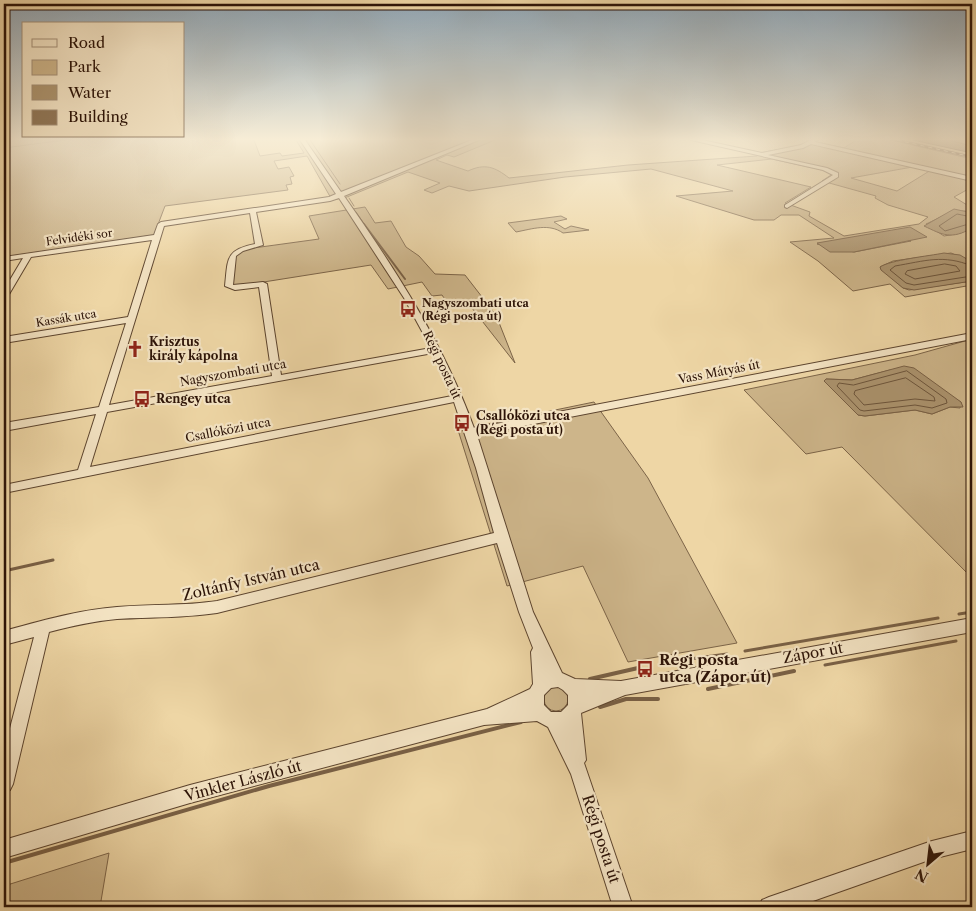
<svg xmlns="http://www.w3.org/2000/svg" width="976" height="911" viewBox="0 0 976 911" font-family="'Libre Caslon Text',serif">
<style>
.green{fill:#cdb58a;stroke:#7c6448;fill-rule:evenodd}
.water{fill:#ac946f;stroke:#796045}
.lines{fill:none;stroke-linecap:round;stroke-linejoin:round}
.shore{stroke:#6c543b;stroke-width:1}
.stream-far3{stroke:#796045;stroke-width:1}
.stream-far2{stroke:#796045;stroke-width:2}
.stream-far1{stroke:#796045;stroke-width:3}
.stream{stroke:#796045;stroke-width:4}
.minor-casing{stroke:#5c442e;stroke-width:2}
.minor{fill:#f4e4c4;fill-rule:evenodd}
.rail-casing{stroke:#2c1307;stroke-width:2.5}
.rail{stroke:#f4e4c4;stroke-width:1;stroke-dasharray:4;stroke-linecap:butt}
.wall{fill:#7d674d;stroke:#2c1307}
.building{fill:#917859;stroke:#2c1307}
.labels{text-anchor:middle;stroke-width:4.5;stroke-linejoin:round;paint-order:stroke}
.far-street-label{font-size:11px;fill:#2c1307;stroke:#f4e4c4}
.far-poi-label{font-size:11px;font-weight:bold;fill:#2c1307;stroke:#f4e4c4;text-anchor:start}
.poi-label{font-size:12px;font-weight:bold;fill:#2c1307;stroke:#f4e4c4;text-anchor:start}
.street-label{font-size:12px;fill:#2c1307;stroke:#f4e4c4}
.near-street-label{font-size:15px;fill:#2c1307;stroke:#f4e4c4}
.near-poi-label{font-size:15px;font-weight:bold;fill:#2c1307;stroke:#f4e4c4;text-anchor:start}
</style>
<rect width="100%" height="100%" fill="#eed6a5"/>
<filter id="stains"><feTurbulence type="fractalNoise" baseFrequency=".004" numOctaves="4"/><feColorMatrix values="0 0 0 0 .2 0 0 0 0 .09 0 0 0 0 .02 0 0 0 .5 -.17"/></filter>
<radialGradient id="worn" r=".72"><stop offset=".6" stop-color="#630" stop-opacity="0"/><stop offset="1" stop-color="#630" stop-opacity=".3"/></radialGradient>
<path class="green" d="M4 140H254L260 156 280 153 282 156 304 153 296 140H495L454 157 447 155 436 160 468 171C485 163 495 167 509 178L628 165 757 156 759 153 794 147 811 141 844 148 856 140H891L972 159V187L954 197 972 208V213C957 206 940 218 926 224L944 236 961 233 972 227V262L951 253 893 261 880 267 903 288 909 290 972 281V285L905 297 890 284 853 291 818 261 790 242 834 238 799 215H781L774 220H754L676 196 733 191 651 169 565 177 469 191 449 186 432 193 424 190 440 183 408 172 347 197 332 200 307 156 274 161 278 169 289 167 294 176 290 177 292 184 286 185 288 190 165 206 154 235 4 257ZM772 159 827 171 831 175 822 181 876 196 875 198 888 205 928 217 919 224 844 236 809 216 810 212 785 203 811 187 717 165ZM918 166 931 170 897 191 851 178ZM868 235 911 241 854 252 817 244Z
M365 207 375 223 391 221 406 247 419 256 435 274 465 275 496 315 515 363 468 303 450 307 442 295 432 296 422 282 388 289 371 265 232 287 234 255 239 250 319 239 309 216Z
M561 216 567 219 554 222 565 229 571 226 589 230 563 233C549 223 532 229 516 232L508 223Z
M972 339V578L842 447 806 454 744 390 915 355ZM890 370 961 402 960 408 950 407 932 414 915 410 865 416 858 415 824 381 826 379 852 380Z
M594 402 648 478 737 643 628 662 583 566 507 586 458 430Z
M544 699a12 12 0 1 1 24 0a12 12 0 1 1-24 0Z
M109 853 100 907H4V886Z"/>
<path class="water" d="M954 209 972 213V228C951 240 943 235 924 226Z
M910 227 927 237 854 252H830L817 243Z
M944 253 960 255 972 262V281L914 290 903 288 881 270 880 267C890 260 929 256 944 253Z
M904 366 914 368 961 402 963 407H950L932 414 915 410 865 416 858 415 824 381 826 379 852 380Z"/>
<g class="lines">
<path class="shore" d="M972 217 957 214 939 226 945 231 972 223
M945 264 956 266 960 271 915 279 905 274 907 271Z
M972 266C943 254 925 261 895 266L890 270 906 283 914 285 972 276
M907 371 946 399 947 403 932 408 915 405 864 411 860 410 837 386 839 383 853 385Z
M906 378 934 397 935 401 915 399 864 405 854 394 855 391Z"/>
<path class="stream-far3" d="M310 140 340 184
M4 148 65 140
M349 198 354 206
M356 212 365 225"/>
<path class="stream-far2" d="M364 224 405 279"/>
<path class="stream-far1" d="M4 571 53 560
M959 614 972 612
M745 651 938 618
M690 659 727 654
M825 665 956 641"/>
<path class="stream" d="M590 679 638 668
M708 689 794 671
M600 707 626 699H658
M4 863 269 786 521 722"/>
<g class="minor-casing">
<path id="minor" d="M300 140H305L341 192 472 140H479L344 196C396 270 443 343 474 428L972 333V339L477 435 533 612 562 673 575 679 621 681 972 618V632L625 695 581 713 586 760 584 763 633 907H613L571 774 548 727 537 721 484 725 190 803 4 858V840L190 785 487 709 530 689 533 684 531 652 533 648 519 612 497 543 217 613C184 618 151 617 117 619 94 621 72 626 49 632L13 784 10 790 4 793V751L34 637 4 645V631C41 621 78 610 117 607 150 604 184 606 217 601L494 533 476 468 454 402 4 493V485L78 470 96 414 4 431V423L99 407 126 323 4 343V337L128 317 152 240 31 257 8 296 4 298V290L23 258 4 261V257L154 235 158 224 161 222 329 197 336 194ZM339 198 404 298 431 348 281 375 267 284 263 282 233 285 236 256 243 251 263 245 256 212 330 201ZM250 213 255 244C225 250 228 259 225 286L235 290 259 287 272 376 109 405 164 226ZM433 353 452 396 90 467 107 412ZM558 687 563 690 568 695V705L561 712H551L544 705V695L551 688Z
M691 140H702L762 153 801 145 810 140H817L815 142 972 177V181L811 144 803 148 768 155 827 168 838 173V177L787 208 785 207V205L833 175 823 170Z
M972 831V849L932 859 796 907H759L762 900 769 897 932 841Z"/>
</g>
<use href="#minor" class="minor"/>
<g class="rail-casing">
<path id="rail" d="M897 140 972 157"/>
</g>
<use href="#rail" class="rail"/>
</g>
<path class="wall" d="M913 140H972V153Z"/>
<path class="building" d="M948 140H972V146Z"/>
<linearGradient id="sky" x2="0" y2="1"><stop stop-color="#90a7b8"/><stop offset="0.52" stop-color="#f7edd6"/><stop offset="1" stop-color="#f7edd6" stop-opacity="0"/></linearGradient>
<rect width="976" height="268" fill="url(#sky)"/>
<defs>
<g id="bus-bare" transform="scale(1.35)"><path d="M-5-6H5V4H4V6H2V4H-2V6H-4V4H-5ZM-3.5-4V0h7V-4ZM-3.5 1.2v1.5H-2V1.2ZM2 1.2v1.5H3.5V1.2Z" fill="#8f2418" stroke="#f4e4c4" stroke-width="2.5" paint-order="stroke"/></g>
<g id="church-bare" transform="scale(1.35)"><path d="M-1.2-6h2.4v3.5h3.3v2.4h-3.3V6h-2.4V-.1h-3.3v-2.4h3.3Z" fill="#8f2418" stroke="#f4e4c4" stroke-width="2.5" paint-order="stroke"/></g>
</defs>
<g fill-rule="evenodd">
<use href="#bus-bare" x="408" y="309"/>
<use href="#church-bare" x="135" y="349"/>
<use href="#bus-bare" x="142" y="399"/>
<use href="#bus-bare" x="462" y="423"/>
<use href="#bus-bare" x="645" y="669"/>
</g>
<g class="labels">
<g class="far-street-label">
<text transform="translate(79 237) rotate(-8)" y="4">Felvidéki sor</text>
<text transform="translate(66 318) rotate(-9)" y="4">Kassák utca</text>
</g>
<g class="far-poi-label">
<text x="422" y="307">Nagyszombati utca<tspan x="422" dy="13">(Régi posta út)</tspan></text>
</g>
<g class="poi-label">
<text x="149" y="346">Krisztus<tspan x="149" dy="14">király kápolna</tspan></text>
<text x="156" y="403">Rengey utca</text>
<text x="476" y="420">Csallóközi utca<tspan x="476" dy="14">(Régi posta út)</tspan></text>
</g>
<g class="street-label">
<text transform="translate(442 365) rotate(65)" y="4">Régi posta út</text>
<text transform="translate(719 372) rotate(-11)" y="4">Vass Mátyás út</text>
<text transform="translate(233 373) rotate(-10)" y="4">Nagyszombati utca</text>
<text transform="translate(228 430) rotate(-11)" y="4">Csallóközi utca</text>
</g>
<g class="near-street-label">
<text transform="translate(251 580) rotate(-13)" y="5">Zoltánfy István utca</text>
<text transform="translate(813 653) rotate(-10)" y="5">Zápor út</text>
<text transform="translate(243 781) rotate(-15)" y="5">Vinkler László út</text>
<text transform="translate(601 839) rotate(72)" y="5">Régi posta út</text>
</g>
<g class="near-poi-label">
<text x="659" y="665">Régi posta<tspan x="659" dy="17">utca (Zápor út)</tspan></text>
</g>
</g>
<rect width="976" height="911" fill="none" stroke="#eed6a5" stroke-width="20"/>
<rect x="5" y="5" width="966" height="901" fill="none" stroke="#2c1307" stroke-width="2.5"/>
<rect x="10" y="10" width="956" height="891" fill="none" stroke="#2c1307"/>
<rect x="22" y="22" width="162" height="115" fill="#f4e4c4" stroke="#a49078"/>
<rect x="32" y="39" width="25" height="8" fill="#f4e4c4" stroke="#a49078"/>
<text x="68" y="48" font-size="15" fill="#2c1307">Road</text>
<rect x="32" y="60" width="25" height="15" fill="#cdb58a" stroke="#a49078"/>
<text x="68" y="72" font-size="15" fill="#2c1307">Park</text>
<rect x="32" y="85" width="25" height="15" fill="#ac946f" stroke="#a49078"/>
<text x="68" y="98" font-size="15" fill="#2c1307">Water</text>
<rect x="32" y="110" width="25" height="15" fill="#917859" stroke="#a49078"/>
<text x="68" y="122" font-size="15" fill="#2c1307">Building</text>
<g transform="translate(928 864) rotate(208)" stroke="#f4e4c4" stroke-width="4" paint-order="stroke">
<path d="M0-4L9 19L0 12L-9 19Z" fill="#2c1307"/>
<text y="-8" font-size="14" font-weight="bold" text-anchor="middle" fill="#2c1307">N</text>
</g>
<rect width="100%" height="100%" filter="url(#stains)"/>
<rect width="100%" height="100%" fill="url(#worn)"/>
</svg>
